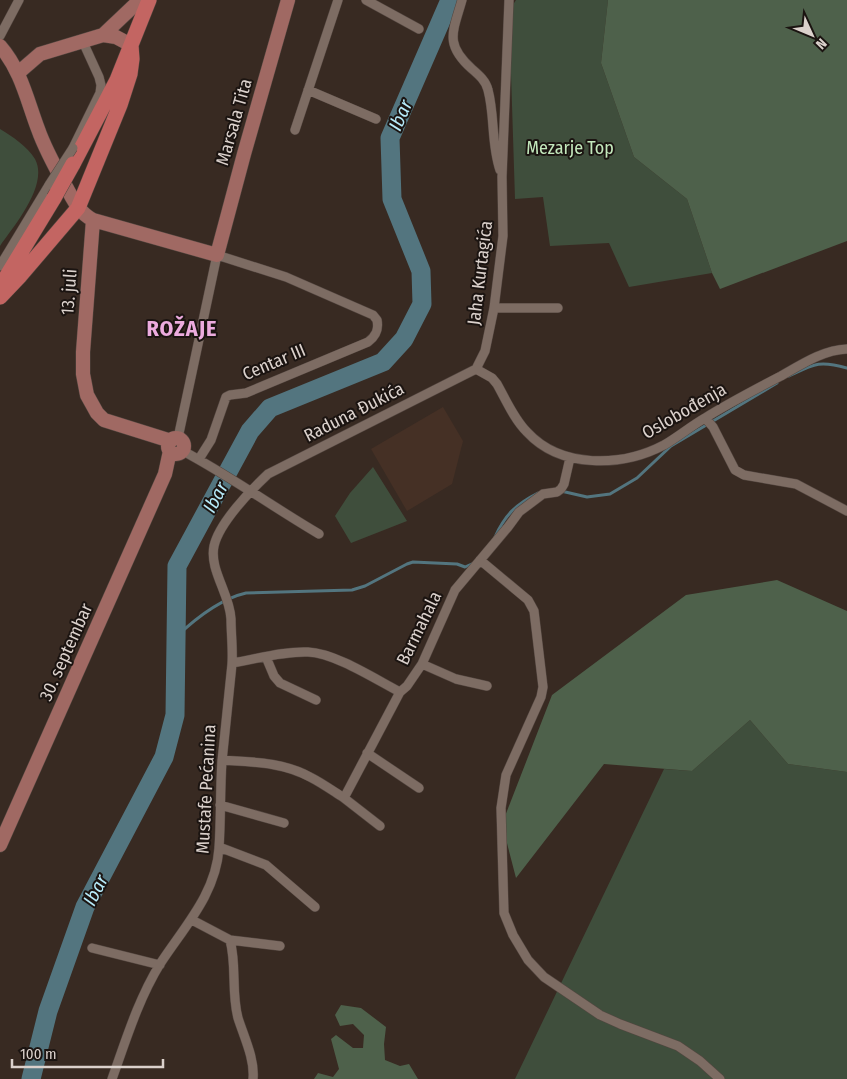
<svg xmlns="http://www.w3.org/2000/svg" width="847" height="1079" viewBox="0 0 847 1079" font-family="'Fira Sans Condensed',sans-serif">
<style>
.built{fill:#453025}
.green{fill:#3f4e3c}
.forest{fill:#4e614b}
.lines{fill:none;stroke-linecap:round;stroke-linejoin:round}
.stream{stroke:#53757f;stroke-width:3}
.river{stroke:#53757f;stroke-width:19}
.street-casing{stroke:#544741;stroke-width:10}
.secondary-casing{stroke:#544741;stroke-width:15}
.primary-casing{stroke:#544741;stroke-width:16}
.street{stroke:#7d6c63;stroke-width:9}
.secondary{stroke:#a06963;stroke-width:14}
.primary{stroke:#c36562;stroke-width:15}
.street-bridge-casing{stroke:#544741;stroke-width:10;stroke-linecap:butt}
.primary-bridge-casing{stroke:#544741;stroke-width:16;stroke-linecap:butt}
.street-bridge{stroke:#7d6c63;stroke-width:9}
.primary-bridge{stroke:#c36562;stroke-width:15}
.labels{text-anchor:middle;stroke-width:4;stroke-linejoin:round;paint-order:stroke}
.street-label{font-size:18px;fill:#dbd1cc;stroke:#1b1411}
.park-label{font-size:18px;fill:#c3e8bc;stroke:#1b1411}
.water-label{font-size:19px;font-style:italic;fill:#b6eaf9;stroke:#1b1411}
.district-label{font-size:22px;font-weight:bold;letter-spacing:1px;fill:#ecabde;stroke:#1b1411}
</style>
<rect width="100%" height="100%" fill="#382a22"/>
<path class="built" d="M443 407 463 441 452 484 407 511 371 449Z"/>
<path class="green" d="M516 0H608L601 63 634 157 687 199 712 273 629 287 609 243 550 246 543 197 515 199 509 11Z
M0 129C13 137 27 146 35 159 49 185 14 226 0 246Z
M373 467 407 521 351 543 335 516 350 493Z
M750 720 788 764 847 772V1079H515L664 769 692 771Z"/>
<path class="forest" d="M608 0H847V241L720 289 712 273 687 199 634 157 601 63Z
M777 580 847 611V772L788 764 750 720 692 771 604 764 516 878 502 824 552 695 686 595Z
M341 1005 361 1008 386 1027 384 1044 385 1060 400 1066 409 1064 418 1079H314L318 1073 333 1077 339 1069 331 1039 336 1035 353 1048H363L364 1035 353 1024 340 1026 335 1015Z"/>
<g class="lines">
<path class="stream" d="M789 376C814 364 819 360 847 368
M561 491 587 497 610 494 637 478 671 446 777 383
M495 537C505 515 516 504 538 493
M176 637C196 618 220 599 246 593L352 590 365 586 407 564 413 562 457 564 465 567 474 563"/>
<path class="river" d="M31 1079 48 1011 85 907 164 757 175 715 177 566 250 431 270 408 383 362 404 339 422 304 421 271 392 199 390 138 450 0"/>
<g class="street-casing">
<path id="street" d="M366 0 419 29
M462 0C453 32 444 44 472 69 479 75 486 81 488 90 495 116 491 144 500 170
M0 36 19 0
M308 90 376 119
M295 130 338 0
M73 148 100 93 101 85 99 77 83 42
M0 266 49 185
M494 308H558
M476 369 492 378 497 384C506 400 514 419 527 432 561 469 622 467 664 445 678 437 691 426 705 418 729 403 756 389 781 376 802 364 823 350 847 349
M476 369 485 351 494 308 503 236 502 177 509 0
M705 418 713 427 735 470 744 475 796 484 847 511
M178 438 217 255 286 277 373 315 377 320C379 330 376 336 368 342L246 393 230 395 226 397 211 440 199 459
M183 451C230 476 273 507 319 534
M480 560 528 600 534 611 543 687 541 697 506 775 501 808 504 913 513 935 528 960 544 977 600 1015 620 1024 678 1046 700 1061 720 1079
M266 657 274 676 280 683 316 700
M232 663C257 659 283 651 308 652 335 653 375 679 400 692
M422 664 456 679 487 686
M367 753 419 788
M222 760C252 762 283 762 310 777 322 783 333 791 344 798
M220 805 284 823
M380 826 344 798 400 692 407 686 422 664 455 590 508 527 519 512 543 494 557 492 561 489 564 484 570 458
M219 847 266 865 315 907
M192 920 230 940C237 966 231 992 238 1018 244 1037 255 1059 253 1079
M230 940 280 946
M92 948 160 965
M112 1079C126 1040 138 1000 160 964 184 927 216 894 219 848 221 819 220 790 222 761 225 729 229 696 232 664 233 649 231 633 231 619 230 594 209 570 214 546 219 523 251 490 268 474L476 369"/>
</g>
<g class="secondary-casing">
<path id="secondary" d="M103 35 140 0
M0 46C21 70 27 100 38 129 45 149 55 167 65 185 73 199 78 212 93 220L217 255 244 154 288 0
M18 73 40 54 103 35 116 37 131 45
M93 220 83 352V374L87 395 97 413 104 420 171 441
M168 446a8 8 0 1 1 16 0a8 8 0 1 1-16 0Z
M0 845 165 474 170 451"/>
</g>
<g class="primary-casing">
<path id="primary" d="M73 164 117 80 149 0
M0 287 54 198
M0 297 20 276 78 208 120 105 130 74 132 59 131 45"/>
</g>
<use href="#street" class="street"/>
<use href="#secondary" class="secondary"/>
<use href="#primary" class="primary"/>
<g class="street-bridge-casing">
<path id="street-bridge" d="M49 185 73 148"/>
</g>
<g class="primary-bridge-casing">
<path id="primary-bridge" d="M54 198 73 164"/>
</g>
<use href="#street-bridge" class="street-bridge"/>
<use href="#primary-bridge" class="primary-bridge"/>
</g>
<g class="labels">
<g class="street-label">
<text transform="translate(234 122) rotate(-74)" y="6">Marsala Tita</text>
<text transform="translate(480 273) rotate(-83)" y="6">Jaha Kurtagića</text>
<text transform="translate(69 292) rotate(-86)" y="6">13. juli</text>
<text transform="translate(274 362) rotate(-23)" y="6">Centar III</text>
<text transform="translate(684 411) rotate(-30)" y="6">Oslobođenja</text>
<text transform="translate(354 412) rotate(-27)" y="6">Raduna Ðukića</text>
<text transform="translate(419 628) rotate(-64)" y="6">Barmahala</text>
<text transform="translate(66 652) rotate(-66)" y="6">30. septembar</text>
<text transform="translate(206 789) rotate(-87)" y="6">Mustafe Pećanina</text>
</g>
<g class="park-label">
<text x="570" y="154">Mezarje Top</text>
</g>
<g class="water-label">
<text transform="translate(400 115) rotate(-66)" y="7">Ibar</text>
<text transform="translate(215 497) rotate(-62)" y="7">Ibar</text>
<text transform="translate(95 890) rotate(-63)" y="7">Ibar</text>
</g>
<g class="district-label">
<text x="182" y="336">ROŽAJE</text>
</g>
</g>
<g transform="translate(812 35) rotate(134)" stroke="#1b1411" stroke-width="4" paint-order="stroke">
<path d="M0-4L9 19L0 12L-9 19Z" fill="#dbd1cc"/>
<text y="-8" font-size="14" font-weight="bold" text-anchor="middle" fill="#dbd1cc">N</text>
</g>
<path d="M12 1059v8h151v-8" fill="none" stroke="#dbd1cc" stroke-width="2.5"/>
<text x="20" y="1059" font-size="15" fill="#dbd1cc" stroke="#1b1411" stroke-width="4" paint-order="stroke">100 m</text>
</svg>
